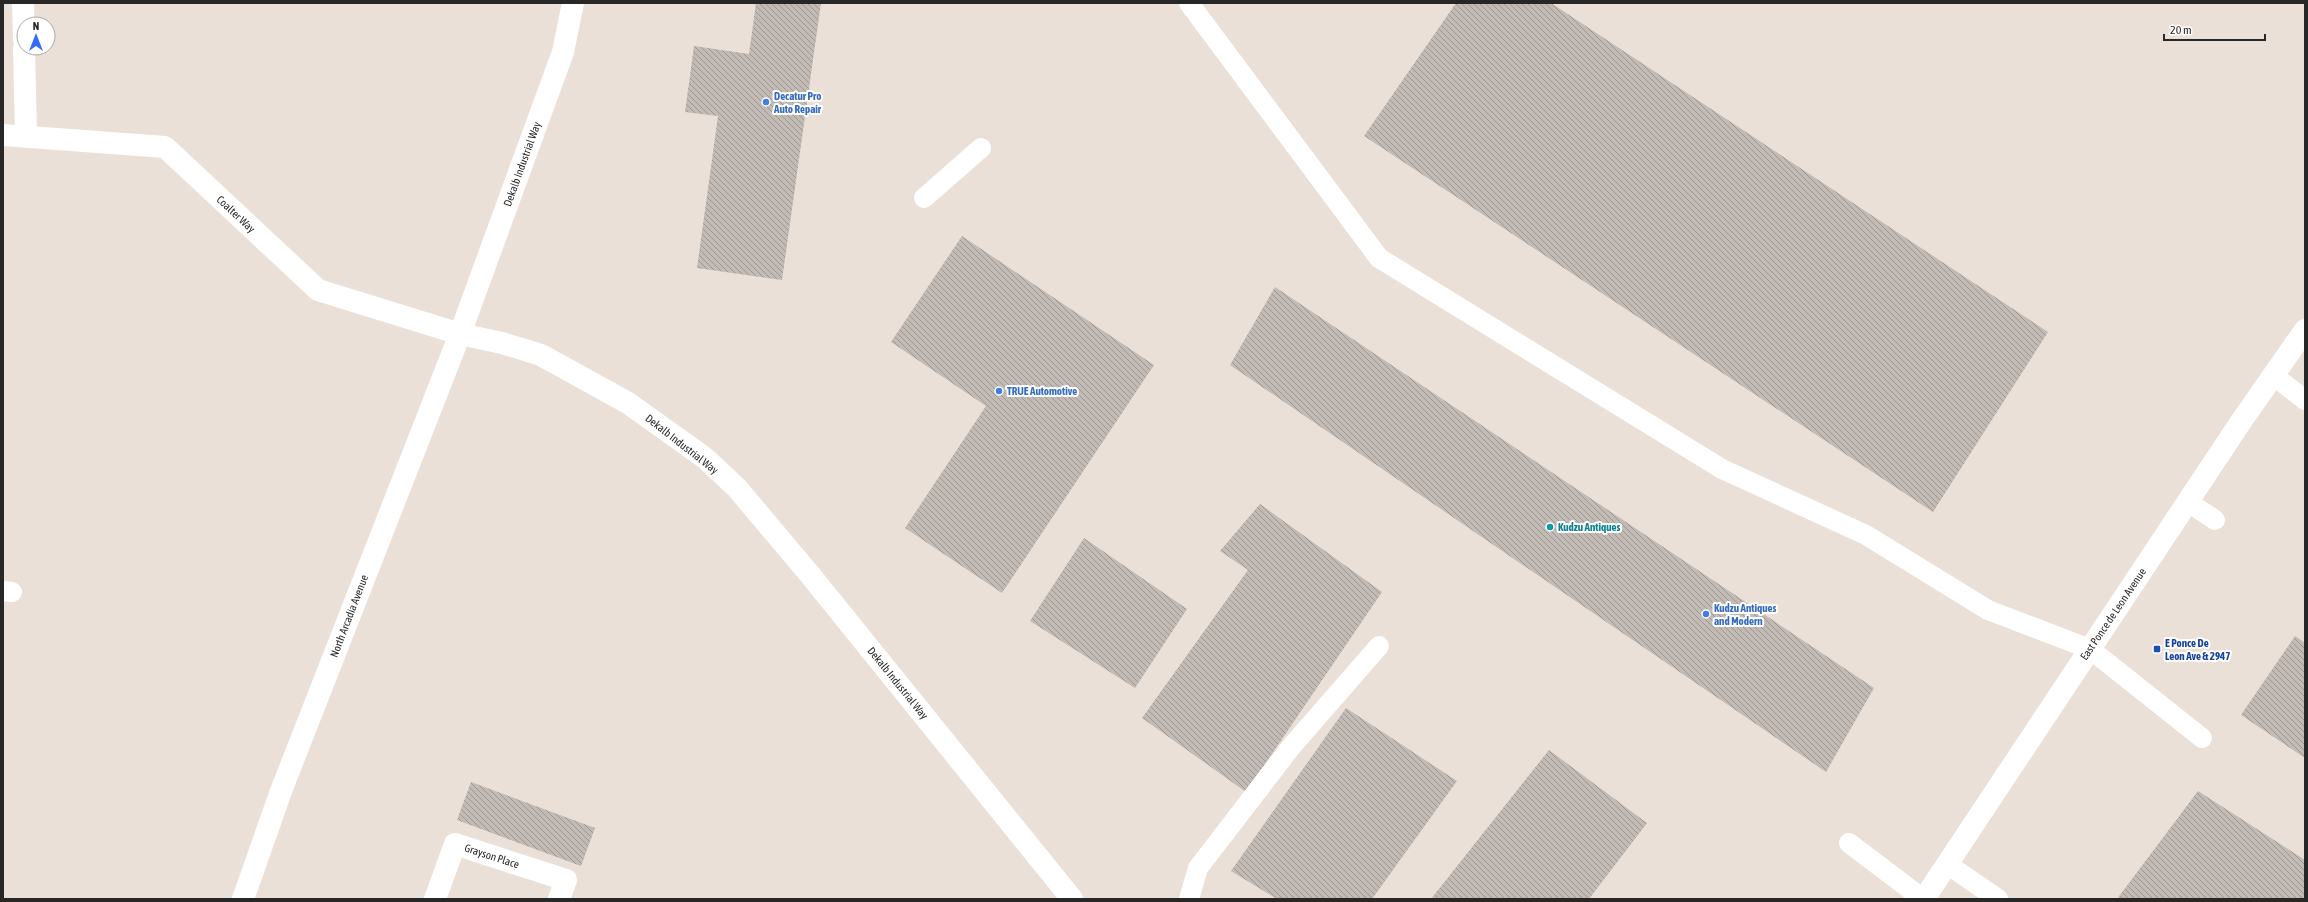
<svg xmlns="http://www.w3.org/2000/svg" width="2308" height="902" viewBox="0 0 2308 902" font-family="'Asap Condensed',sans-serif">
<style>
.building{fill:url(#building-back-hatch)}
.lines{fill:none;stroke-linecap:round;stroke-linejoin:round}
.lane{stroke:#fff;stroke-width:20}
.street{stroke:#fff;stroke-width:22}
.secondary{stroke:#fff;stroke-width:22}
.shop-dot{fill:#3f7fe0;stroke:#fff;stroke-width:1.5}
.culture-dot{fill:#0f9aa8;stroke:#fff;stroke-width:1.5}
.transit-dot{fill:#1a4fb4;stroke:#fff;stroke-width:1.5}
.labels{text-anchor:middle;stroke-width:4;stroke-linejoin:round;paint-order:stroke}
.shop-label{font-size:11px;font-weight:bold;fill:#366cbe;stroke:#fff;text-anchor:start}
.street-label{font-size:11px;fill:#272727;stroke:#fff}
.culture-label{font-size:11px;font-weight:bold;fill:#0d838f;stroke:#fff;text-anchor:start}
.transit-label{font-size:11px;font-weight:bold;fill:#164399;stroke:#fff;text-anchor:start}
</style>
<defs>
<pattern id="building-back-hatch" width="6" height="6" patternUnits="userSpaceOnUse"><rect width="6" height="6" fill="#c2bab4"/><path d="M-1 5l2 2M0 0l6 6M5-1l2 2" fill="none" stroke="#9e9792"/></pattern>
</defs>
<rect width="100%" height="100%" fill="#eae0d7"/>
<path class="building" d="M756 3H821L782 280 697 268 718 116 685 112 694 46 749 54Z
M1456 3H1551L2048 332 1933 512 1364 136Z
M962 236 1154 365 1002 593 905 528 986 406 891 342Z
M1275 287 1874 688 1826 772 1230 365Z
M1260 504 1382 592 1246 792 1142 718 1248 570 1220 551Z
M1084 538 1187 609 1135 688 1030 621Z
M2295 636 2305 643V758L2241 715Z
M1346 708 1457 781 1372 899H1277L1231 871Z
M1549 750 1647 823 1589 899H1431Z
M471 782 595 828 581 866 457 820Z
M2198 791 2305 860V899H2117Z"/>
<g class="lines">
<path class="lane" d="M1189 3 1379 258 1722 469 1866 535 1988 610 2090 649 2202 738
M924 198 981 148
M2273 375 2305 400
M2188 502 2215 520
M3 591 12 592
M1849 843 1923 899
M1947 864 1998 899
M1189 899 1198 868 1291 747 1379 646"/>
<path class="street" d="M23 3 24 39
M24 48 26 135
M460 334 502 343 541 355 628 403 705 458 737 488 811 576 1072 899
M435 899 455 844 566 880 559 899"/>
<path class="secondary" d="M3 135 165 147 318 290 460 334
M243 899 281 791 460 334 563 52 573 3
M1924 899 2240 423 2305 330"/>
</g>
<g class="shop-dot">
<circle cx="766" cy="102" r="4"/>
<circle cx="999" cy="391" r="4"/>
<circle cx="1706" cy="614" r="4"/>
</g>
<circle class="culture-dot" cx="1550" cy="527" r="4"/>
<rect class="transit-dot" x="2153" y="645" width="8" height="8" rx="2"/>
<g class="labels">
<g class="shop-label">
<text x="774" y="100">Decatur Pro<tspan x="774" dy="13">Auto Repair</tspan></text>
<text x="1007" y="395">TRUE Automotive</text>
<text x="1714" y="612">Kudzu Antiques<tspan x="1714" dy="13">and Modern</tspan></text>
</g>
<g class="street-label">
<text transform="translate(522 164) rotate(-70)" y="4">Dekalb Industrial Way</text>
<text transform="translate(236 214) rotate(43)" y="4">Coalter Way</text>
<text transform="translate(682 444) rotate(38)" y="4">Dekalb Industrial Way</text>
<text transform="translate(2113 614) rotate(-56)" y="4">East Ponce de Leon Avenue</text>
<text transform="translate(349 616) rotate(-69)" y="4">North Arcadia Avenue</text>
<text transform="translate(898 683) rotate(51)" y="4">Dekalb Industrial Way</text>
<text transform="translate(492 856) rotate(18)" y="4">Grayson Place</text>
</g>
<g class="culture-label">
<text x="1558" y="531">Kudzu Antiques</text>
</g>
<g class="transit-label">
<text x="2165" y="647">E Ponce De<tspan x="2165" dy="13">Leon Ave &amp; 2947</tspan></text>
</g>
</g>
<rect width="2308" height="902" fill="none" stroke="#272727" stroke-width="8"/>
<g transform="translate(36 36)"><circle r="19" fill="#ffffff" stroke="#a9a9a9"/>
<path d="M0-3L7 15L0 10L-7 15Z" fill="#336bfc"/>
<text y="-6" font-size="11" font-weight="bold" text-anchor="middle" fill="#272727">N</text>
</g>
<path d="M2164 34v6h101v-6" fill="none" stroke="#272727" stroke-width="2"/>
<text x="2170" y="34" font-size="12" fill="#272727" stroke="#ffffff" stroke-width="3" paint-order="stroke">20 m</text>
</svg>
